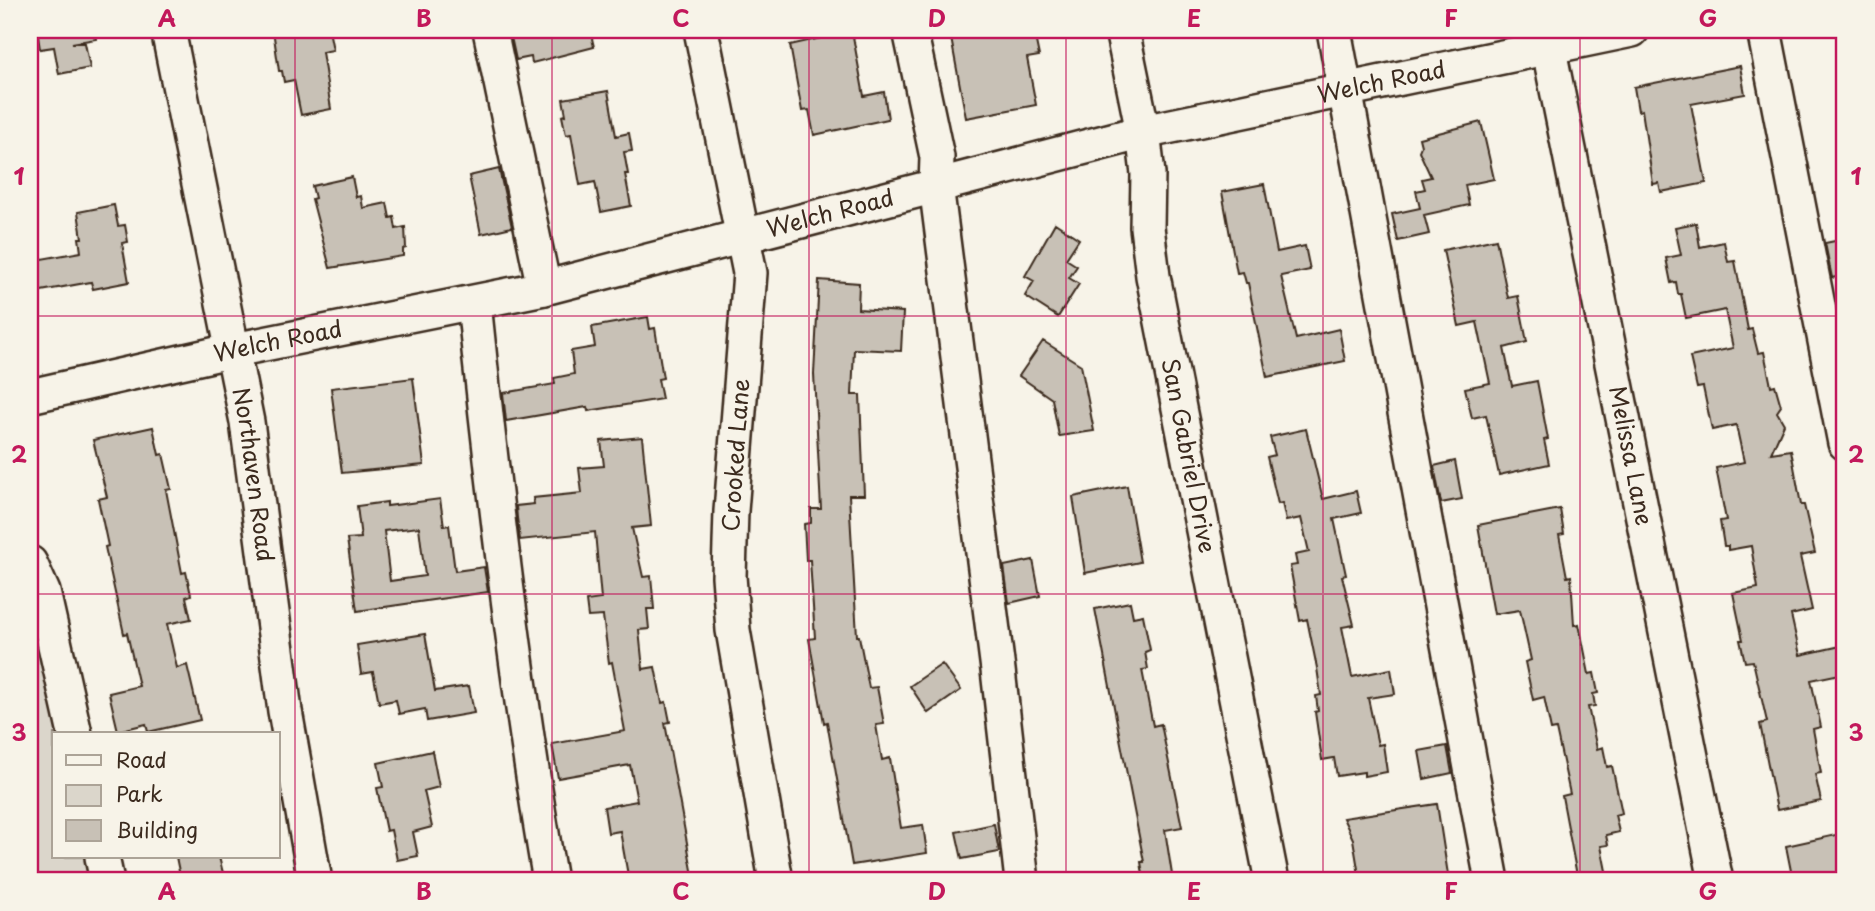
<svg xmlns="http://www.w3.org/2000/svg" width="1875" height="911" viewBox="0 0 1875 911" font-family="'Playpen Sans',sans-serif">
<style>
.green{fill:#dbd6cb;stroke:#8b8074;stroke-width:2}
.building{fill:#c8c1b6;stroke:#3b2a1e;stroke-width:2;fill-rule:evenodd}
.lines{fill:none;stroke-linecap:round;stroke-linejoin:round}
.minor-casing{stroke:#3b2a1e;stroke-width:38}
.minor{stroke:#f7f3e8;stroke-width:33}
.grid{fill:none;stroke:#c2185b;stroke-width:2;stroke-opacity:0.55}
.labels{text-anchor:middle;stroke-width:5;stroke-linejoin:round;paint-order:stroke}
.street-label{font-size:23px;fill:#3b2a1e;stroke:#f7f3e8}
.neatline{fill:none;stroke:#c2185b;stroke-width:2.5}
.grid-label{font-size:23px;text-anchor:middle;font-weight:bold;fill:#c2185b}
</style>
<rect width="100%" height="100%" fill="#f7f3e8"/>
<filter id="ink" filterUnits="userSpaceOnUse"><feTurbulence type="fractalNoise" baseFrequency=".0143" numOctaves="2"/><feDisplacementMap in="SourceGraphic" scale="14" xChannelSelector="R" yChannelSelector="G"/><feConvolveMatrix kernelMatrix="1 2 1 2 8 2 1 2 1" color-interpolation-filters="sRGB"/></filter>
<g filter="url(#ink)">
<path class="green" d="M30 585 66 734H54V857H94L100 881H30Z"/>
<path class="building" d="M37 30H95L96 39 72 43H85L90 68 59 74 54 47 40 49Z
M273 30H329L333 50 322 52 331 109 301 115 294 80 284 82 282 71H279Z
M525 30H590L594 47 532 63 531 57 516 60 511 37 526 33Z
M994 30H1030L1031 32H1034L1039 56 1027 58 1036 105 966 118 951 38Z
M852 31 864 96 884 92 888 119 814 135 809 110 802 111 790 45Z
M1740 66 1745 94 1691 104 1706 183 1661 192 1659 183 1653 184 1642 110 1638 111 1634 87Z
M608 91 616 136 629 133 632 151 624 152 628 174H625L631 206 601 212 595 182 580 185 571 134 566 135 562 116 566 115 563 99Z
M1481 122 1494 179 1465 185 1469 205 1424 215 1429 234 1398 241 1392 214 1420 208 1416 191 1425 189 1422 179 1431 177 1419 151 1421 146 1419 138Z
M499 169 512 227 481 234 469 176Z
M352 177 356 197 361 196 363 208 387 203 390 218 394 217 396 229 405 227 406 248 403 249V256L330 268 312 199 315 198 312 186Z
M1264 184 1277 252 1305 246 1310 270 1281 276 1296 339 1339 329 1345 361 1267 377 1248 283H1246L1243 272 1237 273 1222 192Z
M114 205 118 226 125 225 128 242 122 243 129 282 93 289 91 282 30 293V261L81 252 79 238H82L78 212Z
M1055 223 1079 239 1066 259 1077 266 1069 278 1079 284 1058 317 1025 296 1034 281 1025 276Z
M1696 223 1700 247 1724 242 1728 262 1735 261 1748 330 1752 329 1758 353 1764 352 1771 386 1775 385 1781 406 1777 412 1784 424 1771 453 1791 450 1801 505H1804L1815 553 1800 556 1812 610 1791 615 1800 655 1841 646 1845 664V673L1811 680 1821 727 1813 729 1821 773 1815 774 1821 801 1777 810 1760 724 1767 722 1753 661 1745 662 1740 640H1743L1733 593 1758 588 1751 546 1728 550V546H1724L1720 521 1726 520 1716 468 1744 462 1736 425 1712 430 1703 387 1697 388 1690 357 1733 348 1725 310 1686 318 1681 294H1678L1676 282 1671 283 1666 258 1681 255 1675 227Z
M1496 239 1508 298 1518 296 1527 342 1504 348 1512 386 1537 381 1548 439 1544 440 1549 464 1499 475 1486 415 1472 418 1465 388 1490 383 1477 322 1459 326 1443 250Z
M1845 239V275L1832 278 1825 243Z
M819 280 859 283 858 309 903 312 901 351 854 349 852 395H860L864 495H849L857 636H859L869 688 877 687 884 724 876 725 882 760 890 758 901 828 923 825 927 853 852 865 827 722 824 723 809 639 815 638 810 560H806L804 524 811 523V509H821L814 374Z
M648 317 650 329 655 328 663 378 658 379 662 399 588 411 587 407 506 421 503 393 555 384 554 378 574 374 571 351 595 347 592 327Z
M1043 341 1081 365 1094 431 1059 436 1052 399 1019 376Z
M413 378 424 465 342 473 331 388Z
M153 427 159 455 163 454 171 489 166 490 182 573 186 572 191 595 186 597 191 619 167 624 177 668 187 665 200 720 148 732 146 724 118 731 109 693 139 686 127 633 124 634 105 547 108 546 98 499 107 497 93 440Z
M1306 429 1323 499 1356 491 1361 513 1334 519 1346 575 1342 576 1354 625 1342 627 1352 677 1391 669 1395 694 1368 698 1378 745 1383 744 1387 772 1364 776V772L1337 776 1334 758 1322 760 1315 712 1318 711 1316 696 1321 695 1317 668 1307 619 1300 621 1290 566 1297 565 1295 555 1309 552 1301 518 1286 521 1282 503 1278 504 1267 457 1275 455 1270 437Z
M642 437 651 526 632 528 643 577 651 576 654 609H647L649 629 639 630 643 669 655 667 662 703 666 702 670 722 665 723 694 881H629L620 831 608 833 604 807 637 801 630 765 558 778 552 744 625 731 612 662 609 663 603 616 588 617 586 601 601 599 595 532 520 540 517 518 516 506 534 504 533 498 582 493 579 468 604 466 601 441Z
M1455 461 1462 499 1441 503 1434 466Z
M1127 486 1140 562 1085 573 1073 497Z
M440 499 444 526 449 525 455 571 484 567 488 592 357 611 347 539 361 538 357 506 387 502V506ZM419 527 425 576 390 581 384 531Z
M1560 509 1564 534 1559 535 1567 577 1571 576 1574 625 1579 624 1589 674 1594 673 1598 693 1593 694 1595 706 1588 707 1597 749 1603 747 1607 767 1612 766 1622 813 1615 815 1619 832 1606 835 1608 845 1601 846 1608 881H1578L1562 796 1570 794 1556 729 1551 730 1544 697 1533 700 1525 662 1531 660 1520 610 1494 614 1478 525Z
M1033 560 1040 596 1009 603 1004 566Z
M1130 602 1133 617 1143 615 1150 650 1145 652 1148 669 1142 670 1153 726 1161 724 1182 827 1165 830 1173 881H1144L1141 862H1144L1095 609Z
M425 634 435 691 469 686 474 713 427 721 425 709 399 714 396 700 379 703 373 672 361 674 357 645Z
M942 664 961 690 928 713 910 686Z
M1447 746 1452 773 1424 779 1419 751Z
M432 751 439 787 424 791 432 827 413 832 418 856 397 860 391 830 386 831 377 788 383 787 378 763Z
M1437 804 1449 881H1360L1353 839 1343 818Z
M994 824 999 852 962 859 956 832Z
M1845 833V881H1793L1786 846Z
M176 857H219L225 881H181Z"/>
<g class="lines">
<g class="minor-casing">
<g id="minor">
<path id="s1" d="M168 30 247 422 285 711 315 881"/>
<path d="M490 30 544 288"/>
<path d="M701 30 750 273 731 511 729 576 733 630 776 881"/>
<path d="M910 30 937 157 936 185 998 670 1022 881"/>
<path id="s2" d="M1122 30 1143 132 1148 174 1147 227 1153 276 1272 881"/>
<path d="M1334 30 1492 881"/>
<path id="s3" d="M1545 30 1716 881"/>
<path d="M1764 30 1845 443"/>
<path d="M474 303C494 497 517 690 550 881"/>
<path id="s4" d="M30 396 234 350 544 288 1143 132 1632 30"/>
<path d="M30 563 43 592 75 734"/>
<path d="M102 857 107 881"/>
</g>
</g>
<use href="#minor" class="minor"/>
</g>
</g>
<path class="grid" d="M295 30V881M552 30V881M809 30V881M1066 30V881M1323 30V881M1580 30V881M30 316H1845M30 594H1845"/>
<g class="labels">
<g class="street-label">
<text dy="8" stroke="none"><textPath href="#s4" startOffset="1388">Welch Road</textPath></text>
<text dy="8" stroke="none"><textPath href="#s4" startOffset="821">Welch Road</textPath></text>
<text dy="8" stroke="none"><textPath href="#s4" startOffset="254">Welch Road</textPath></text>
<text transform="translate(736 455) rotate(-86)" y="8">Crooked Lane</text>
<text dy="8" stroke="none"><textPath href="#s3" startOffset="434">Melissa Lane</textPath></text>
<text dy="8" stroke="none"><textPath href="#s2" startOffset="432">San Gabriel Drive</textPath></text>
<text dy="8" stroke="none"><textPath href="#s1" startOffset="453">Northaven Road</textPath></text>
</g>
</g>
<rect width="1875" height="911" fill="none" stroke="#f7f3e8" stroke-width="77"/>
<rect x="52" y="732" width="228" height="126" fill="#f7f3e8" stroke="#aca397" stroke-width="2"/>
<rect x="66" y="755" width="35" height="10" fill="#f7f3e8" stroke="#aca397" stroke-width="2"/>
<text x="116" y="768" font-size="21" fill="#3b2a1e">Road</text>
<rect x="66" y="785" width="35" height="21" fill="#dbd6cb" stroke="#aca397" stroke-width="2"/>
<text x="116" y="802" font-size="21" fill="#3b2a1e">Park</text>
<rect x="66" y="820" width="35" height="21" fill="#c8c1b6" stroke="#aca397" stroke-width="2"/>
<text x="116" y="838" font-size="21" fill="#3b2a1e">Building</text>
<rect x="38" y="38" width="1798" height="834" class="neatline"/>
<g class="grid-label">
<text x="167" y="27">A</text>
<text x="424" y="27">B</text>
<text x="681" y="27">C</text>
<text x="937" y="27">D</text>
<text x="1194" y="27">E</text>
<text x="1451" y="27">F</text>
<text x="1708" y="27">G</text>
<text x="19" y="185">1</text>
<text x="1856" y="185">1</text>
<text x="19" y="463">2</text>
<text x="1856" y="463">2</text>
<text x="19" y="741">3</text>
<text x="1856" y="741">3</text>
<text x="167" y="900">A</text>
<text x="424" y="900">B</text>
<text x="681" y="900">C</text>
<text x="937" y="900">D</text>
<text x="1194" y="900">E</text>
<text x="1451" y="900">F</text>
<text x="1708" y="900">G</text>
</g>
</svg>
